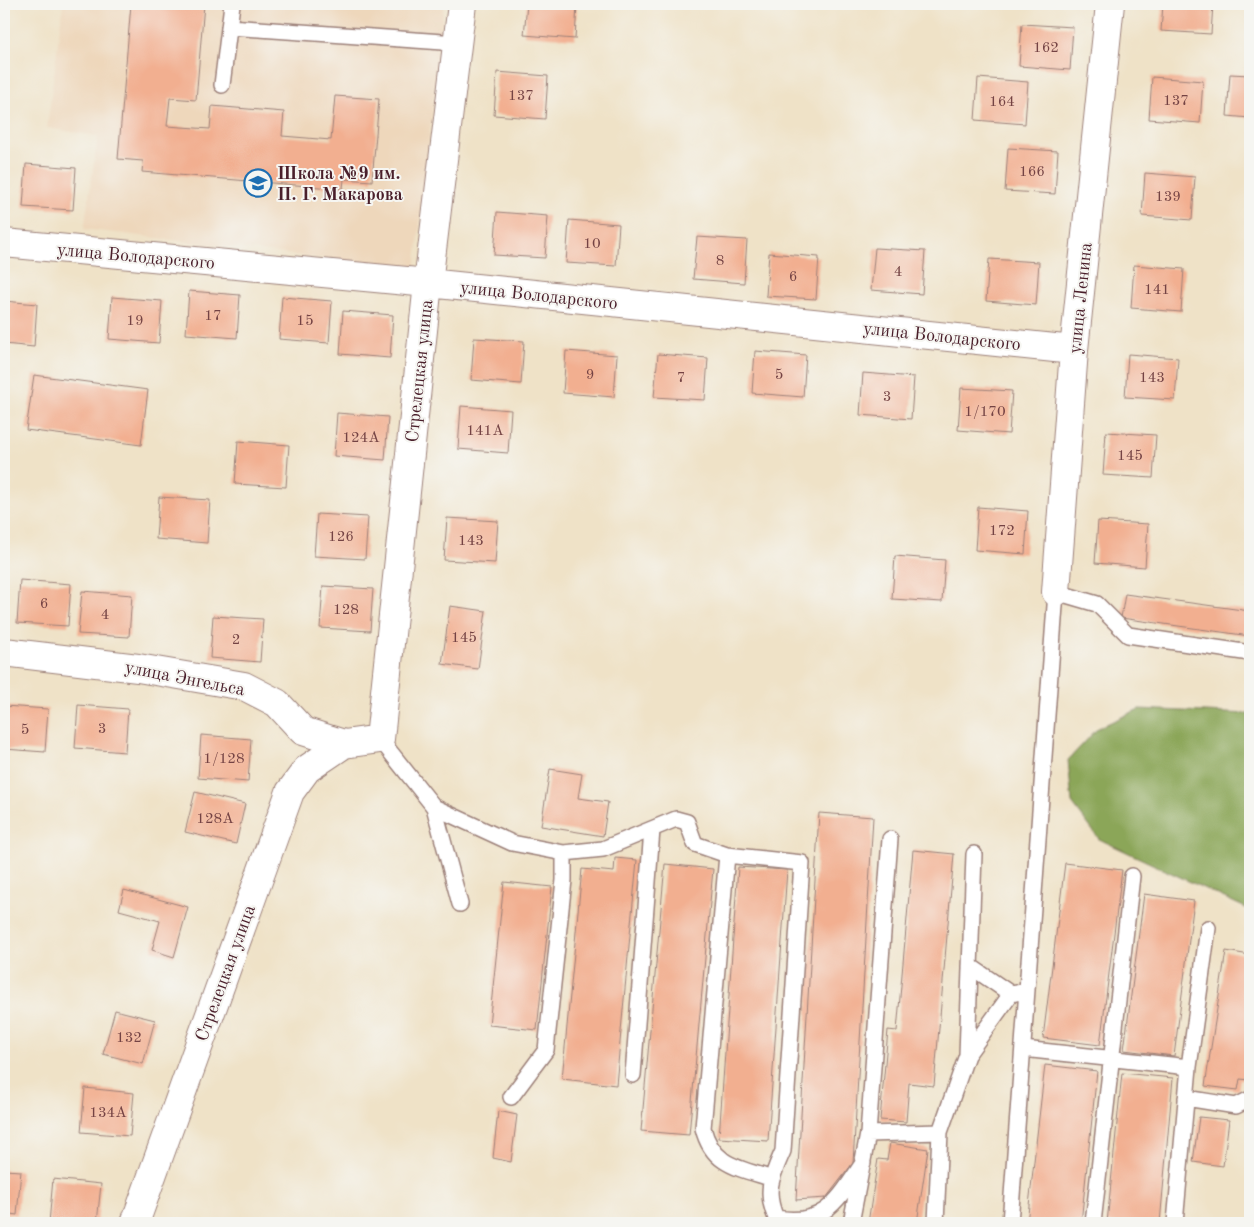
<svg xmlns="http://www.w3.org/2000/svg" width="1254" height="1227" viewBox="0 0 1254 1227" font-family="'Old Standard TT',serif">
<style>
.built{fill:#eed7bb}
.forest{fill:#8ba659;stroke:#6a6242}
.building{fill:#f2af90}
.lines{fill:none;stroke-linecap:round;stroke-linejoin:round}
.service-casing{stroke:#9c8079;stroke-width:18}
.minor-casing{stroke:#9c8079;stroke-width:30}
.service{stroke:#fff;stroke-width:15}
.minor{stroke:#fff;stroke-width:28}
.labels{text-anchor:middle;stroke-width:4;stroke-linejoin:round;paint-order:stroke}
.number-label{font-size:15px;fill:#744344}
.poi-label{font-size:18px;font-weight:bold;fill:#4a1f2b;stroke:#f6f6f2;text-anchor:start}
.street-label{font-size:18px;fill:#4a1f2b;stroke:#f6f6f2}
</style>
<rect width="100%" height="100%" fill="#f6f6f2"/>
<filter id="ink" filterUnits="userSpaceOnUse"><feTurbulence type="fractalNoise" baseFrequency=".02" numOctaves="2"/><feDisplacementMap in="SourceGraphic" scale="10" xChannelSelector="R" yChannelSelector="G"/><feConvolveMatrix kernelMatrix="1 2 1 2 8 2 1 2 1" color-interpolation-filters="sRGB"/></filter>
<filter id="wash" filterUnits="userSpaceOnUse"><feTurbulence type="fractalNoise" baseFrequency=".0096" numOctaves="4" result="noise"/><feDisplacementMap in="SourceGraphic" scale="20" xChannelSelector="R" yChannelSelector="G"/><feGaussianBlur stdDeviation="1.12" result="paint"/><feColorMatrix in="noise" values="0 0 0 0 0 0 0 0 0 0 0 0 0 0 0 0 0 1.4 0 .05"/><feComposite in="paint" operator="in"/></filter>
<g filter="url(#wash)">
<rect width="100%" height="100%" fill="#efe2c7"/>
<path class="built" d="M63 4H444L415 270 84 229 98 136 47 128Z"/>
<path class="forest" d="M1139 709 1250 714V910L1099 839 1072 803 1068 760 1098 728Z"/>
<g id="blocks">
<path class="building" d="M131 4H204L196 100 170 98 167 126 210 129 212 106 284 112 282 136 331 140 335 96 379 99 372 181 344 179 343 189 142 172 143 161 118 159Z
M527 4H577L575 39 524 35Z
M1163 4H1213L1211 34 1161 31Z
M1022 24 1073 27 1070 70 1019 66Z
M497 72 548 76 545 119 494 115Z
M1230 74 1250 75V118L1227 116Z
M1152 77 1203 81 1200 123 1149 119Z
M978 78 1028 82 1025 124 975 120Z
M1008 148 1058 151 1055 194 1005 191Z
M26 164 76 168 73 210 23 207Z
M1145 173 1195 177 1192 220 1142 216Z
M497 212 548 216 545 258 494 255Z
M569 220 619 224 616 266 566 263Z
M697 237 747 240 744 283 693 279Z
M875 248 925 251 922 294 871 290Z
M769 253 819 257 816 299 766 296Z
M989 259 1039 262 1036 305 986 301Z
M1134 265 1184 269 1181 312 1131 308Z
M189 291 240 295 237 338 186 334Z
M112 297 162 301 159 343 109 339Z
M282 297 332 301 329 343 279 339Z
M4 301 37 304 34 347 4 344Z
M343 311 393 315 390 358 340 354Z
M474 338 524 341 521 384 471 380Z
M566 351 617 355 614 397 563 393Z
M755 351 806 355 803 397 752 393Z
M658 354 708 358 705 400 654 397Z
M1128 354 1178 358 1175 400 1125 397Z
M863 373 914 377 911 419 860 415Z
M34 375 148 390 141 445 26 430Z
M961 388 1012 391 1009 434 958 430Z
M461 406 511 410 508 453 458 449Z
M337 413 388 417 385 460 334 456Z
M1106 432 1156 435 1153 478 1103 475Z
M238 441 289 445 286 487 235 484Z
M159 497 210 500 207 543 156 539Z
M978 507 1028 511 1025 554 975 550Z
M317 514 368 517 365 559 314 556Z
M447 518 498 521 495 563 444 560Z
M1098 521 1148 524 1145 567 1095 563Z
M895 556 945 560 942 602 892 599Z
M20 580 71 584 68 626 17 623Z
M323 586 373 589 370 631 320 628Z
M82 591 132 595 129 637 78 634Z
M1125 594 1250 611V636L1121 618Z
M450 606 486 611 478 669 442 664Z
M213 616 263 619 260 662 210 658Z
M78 705 128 709 125 752 75 748Z
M4 706 48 709 45 752 4 749Z
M201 735 251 739 248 782 198 778Z
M550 769 582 774 578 798 608 802 603 836 541 826Z
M195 792 245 804 236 844 185 832Z
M819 813 873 817 853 1163 826 1198 796 1200Z
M913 850 954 854 934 1086 909 1083 906 1122 880 1120 888 1030 897 1031Z
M615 858 637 860 616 1085 562 1079 582 869 614 872Z
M1065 863 1122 870 1100 1045 1043 1038Z
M665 864 713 869 689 1135 641 1131Z
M738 867 787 870 768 1141 719 1138Z
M504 882 552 887 537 1030 489 1025Z
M124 890 188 907 174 957 152 950 160 921 119 910Z
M1144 894 1194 901 1174 1056 1124 1050Z
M1226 951 1250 955V1080L1240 1079 1238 1090 1205 1086Z
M115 1010 155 1020 143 1064 103 1054Z
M1045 1065 1097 1071 1081 1223H1027Z
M1122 1073 1173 1078 1160 1223H1107Z
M85 1088 134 1093 130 1136 81 1132Z
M498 1111 517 1115 511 1162 493 1158Z
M1199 1117 1229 1120 1223 1166 1193 1162Z
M890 1143 928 1149 917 1223H868L878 1159 887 1160Z
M4 1170 21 1171 17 1215 4 1213Z
M53 1179 101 1184 97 1223H49Z"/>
</g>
</g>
<g filter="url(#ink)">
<use href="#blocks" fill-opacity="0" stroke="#9c8079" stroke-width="1"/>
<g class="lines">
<g class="service-casing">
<path id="service" d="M229 27 457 43
M222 85 232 4
M380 739 434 807 460 904
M434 807 512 843 564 853 603 849 676 819 687 822 695 844 727 855 802 863 783 1151C772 1176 764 1191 776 1218 826 1227 839 1198 863 1163
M890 839 868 1134 940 1132
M727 855 703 1128C712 1165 738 1168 770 1178
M970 966 1011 994
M1023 1049 1189 1067
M967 1055 974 854
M633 1075 652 830
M511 1097 546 1050 564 880V853
M1186 1098 1236 1106 1250 1099
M851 1223 868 1134
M936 1223 940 1132 967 1055 1011 994 1027 991
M1010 1223 1056 592 1097 604 1128 635 1250 653
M1093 1223 1132 876
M1175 1223 1189 1067 1208 928"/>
</g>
<g class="minor-casing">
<path id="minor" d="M4 243 428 283 1074 350
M1056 592 1074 350 1110 4
M4 652 138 668 244 686 277 703 303 731 344 744 380 739 428 283 462 4
M135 1223 290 792 307 769 344 744"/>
</g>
<use href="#service" class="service"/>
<use href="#minor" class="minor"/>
</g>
</g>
<defs>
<g id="school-ring" transform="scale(1.4375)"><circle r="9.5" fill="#f6f6f2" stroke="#1f6fb2" stroke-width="1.5"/><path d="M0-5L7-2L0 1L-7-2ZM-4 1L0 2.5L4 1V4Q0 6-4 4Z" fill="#1f6fb2"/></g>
</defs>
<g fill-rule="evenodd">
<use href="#school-ring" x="258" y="183"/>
</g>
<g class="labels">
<g class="number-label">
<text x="1046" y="52">162</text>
<text x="521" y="100">137</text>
<text x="1176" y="105">137</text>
<text x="1002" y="106">164</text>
<text x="1032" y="176">166</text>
<text x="1168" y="201">139</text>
<text x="592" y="248">10</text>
<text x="720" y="265">8</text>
<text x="898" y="276">4</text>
<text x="793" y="281">6</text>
<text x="1157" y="294">141</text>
<text x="213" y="320">17</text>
<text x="135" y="325">19</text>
<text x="305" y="325">15</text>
<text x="590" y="379">9</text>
<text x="779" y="379">5</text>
<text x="681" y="382">7</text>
<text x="1152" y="382">143</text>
<text x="887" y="401">3</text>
<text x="985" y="416">1/170</text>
<text x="485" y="435">141А</text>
<text x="361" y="442">124А</text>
<text x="1130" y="460">145</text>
<text x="1002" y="535">172</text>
<text x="341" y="541">126</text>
<text x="471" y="545">143</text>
<text x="44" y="608">6</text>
<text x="346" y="614">128</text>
<text x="105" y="619">4</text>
<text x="464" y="642">145</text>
<text x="236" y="644">2</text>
<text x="102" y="733">3</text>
<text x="25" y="734">5</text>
<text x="224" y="763">1/128</text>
<text x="215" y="823">128А</text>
<text x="129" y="1042">132</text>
<text x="108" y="1117">134А</text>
</g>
<g class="poi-label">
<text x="277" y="179">Школа №9 им.<tspan x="277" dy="21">П. Г. Макарова</tspan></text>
</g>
<g class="street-label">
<text transform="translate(136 256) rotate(5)" y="6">улица Володарского</text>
<text transform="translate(539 295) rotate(6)" y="6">улица Володарского</text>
<text transform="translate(1080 298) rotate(-84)" y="6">улица Ленина</text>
<text transform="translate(942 336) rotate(6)" y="6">улица Володарского</text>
<text transform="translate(419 371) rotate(-84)" y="6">Стрелецкая улица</text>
<text transform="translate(185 678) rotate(11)" y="6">улица Энгельса</text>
<text transform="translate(225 973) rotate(-70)" y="6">Стрелецкая улица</text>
</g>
</g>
<rect width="1254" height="1227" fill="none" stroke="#f6f6f2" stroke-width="20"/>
</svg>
